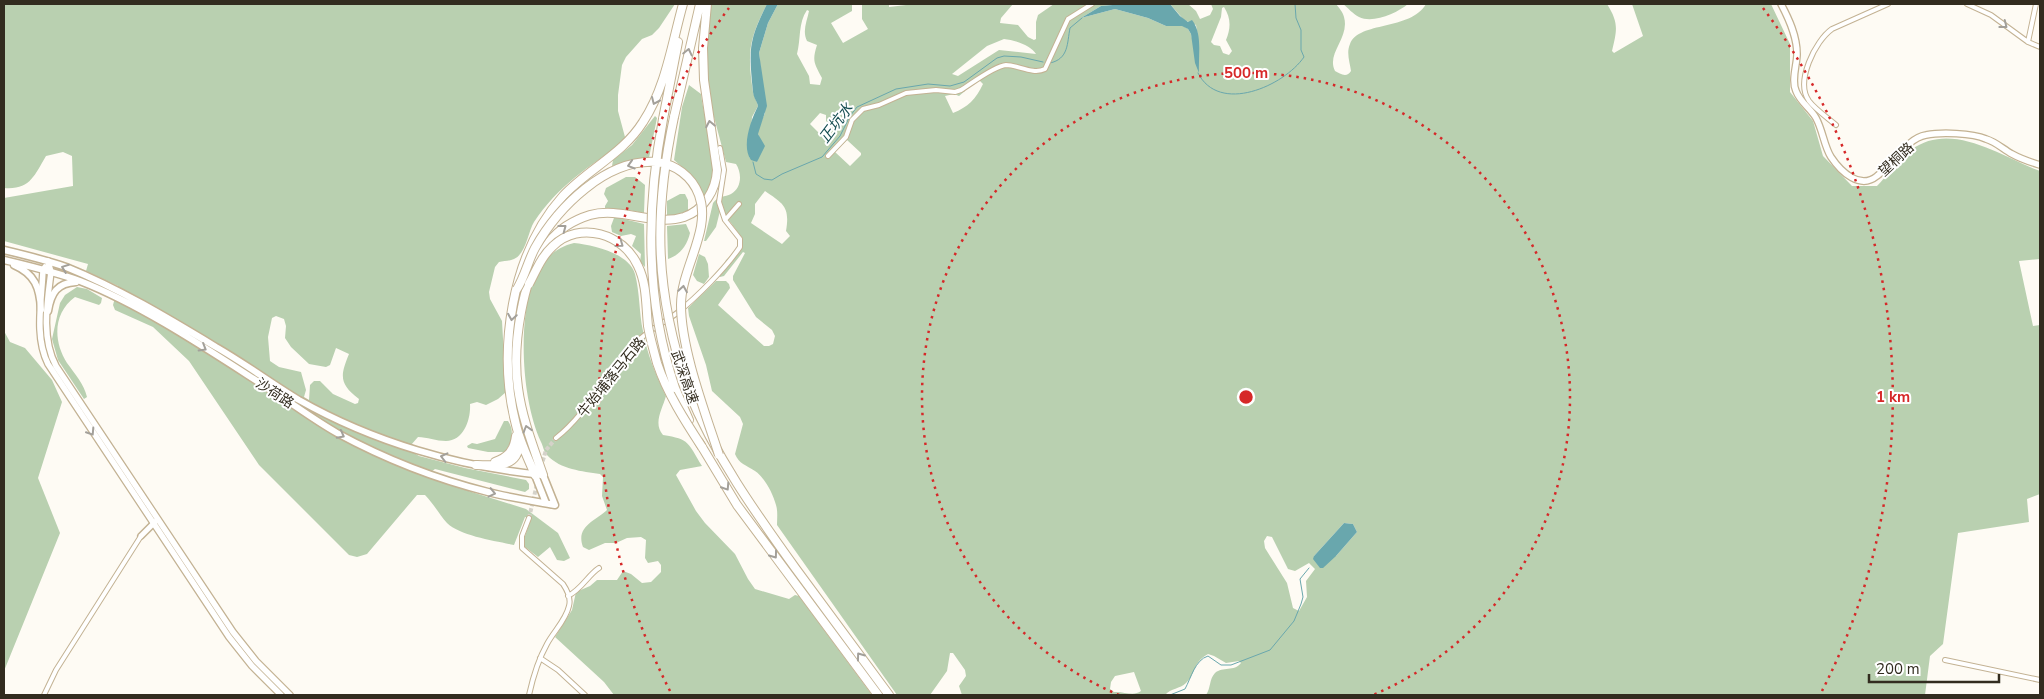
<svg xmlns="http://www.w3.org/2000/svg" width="2044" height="699" viewBox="0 0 2044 699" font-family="'Nunito Sans','Noto Sans SC',sans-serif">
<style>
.green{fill:#b9d0b0;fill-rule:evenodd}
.water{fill:#69a7ad}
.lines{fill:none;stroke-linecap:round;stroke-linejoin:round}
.stream{stroke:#69a7ad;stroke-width:1}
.minor-tunnel{stroke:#d5d2c9;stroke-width:4;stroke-dasharray:4 2;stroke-linecap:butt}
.minor-casing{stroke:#c3b293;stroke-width:6}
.tertiary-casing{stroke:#c3b293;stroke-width:8}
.secondary-casing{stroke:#c3b293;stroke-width:8}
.primary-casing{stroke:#c3b293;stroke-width:9}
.motorway-casing{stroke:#c3b293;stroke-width:10}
.minor{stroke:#fff;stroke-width:4}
.tertiary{stroke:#fff;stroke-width:5}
.secondary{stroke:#fff;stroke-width:5.5}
.primary{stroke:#fff;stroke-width:6}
.motorway{stroke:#fff;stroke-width:8}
.motorway-bridge-casing{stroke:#c3b293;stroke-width:10;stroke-linecap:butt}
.motorway-bridge{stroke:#fff;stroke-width:8}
.oneway{stroke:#a3a09a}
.ring{fill:none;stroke:#d62828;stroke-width:2.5;stroke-dasharray:2.5 5}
.labels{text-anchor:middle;stroke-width:4;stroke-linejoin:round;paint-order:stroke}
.street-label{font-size:14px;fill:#322c1f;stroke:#fff}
.water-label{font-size:15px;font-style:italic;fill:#164e52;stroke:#fff}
.centre{fill:#d62828;stroke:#fff;stroke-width:2.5}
.ring-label{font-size:15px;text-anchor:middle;font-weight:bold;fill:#d62828;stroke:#fff;stroke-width:4;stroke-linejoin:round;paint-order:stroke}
</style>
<rect width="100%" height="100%" fill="#fefbf4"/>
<path class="green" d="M4 4H675L659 28 652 35 642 39 626 57 622 65 618 95V111L625 137 623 143C588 167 558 186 534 222 528 232 526 254 514 259 510 261 504 261 499 262L495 267 489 292 490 299 502 321 506 392 498 399 486 405 477 402 470 404C471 419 464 441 446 441 436 441 427 437 418 437L411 445 414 453 419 456 465 468 526 480 529 484V489L525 492 435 469 431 472 432 478 443 483 526 509 558 533 570 558 564 561 557 560 550 547 538 557 525 547V536L531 519 525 517 514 545C496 541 460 536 447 523 439 514 433 503 425 495H417L367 554 357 557 349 555 259 465 189 361 153 327 115 310 113 305 118 286 86 271 88 264 4 241V198L73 186 72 156 63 152 46 156C34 176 30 190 4 188ZM276 316 284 319 286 326 285 338 291 347 309 364 326 367 330 365 336 348 349 354C340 376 339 384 359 399L358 403 355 404 333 394 320 381H314L310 385 309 400 304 397 306 390 301 372 279 367 270 361 268 337 272 318Z
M711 4H767C749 40 747 51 753 92 754 97 757 101 758 106L752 117 749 157 757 162 761 142 758 134V129L765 113 759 53 768 23 778 4H852V11L831 23 843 43 868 29 862 19V4H889V7L906 5V4H1013L1001 18 1000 23 1018 25 1028 37 1034 40 1036 39V22L1038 15 1054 4H1124L1101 6 1081 18 1115 9 1148 18 1166 26 1182 25 1188 29 1191 34 1198 63V37L1196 25 1184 20 1170 4H1188L1196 11 1200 19 1210 15 1213 9 1211 4H1336C1339 8 1343 12 1344 17 1350 38 1326 53 1335 71 1340 74 1347 78 1351 71 1350 63 1346 53 1350 44 1359 21 1410 31 1426 4H1607C1619 23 1617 30 1612 51L1614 53 1643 36 1632 4H1771L1790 44V92L1813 121 1823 156 1852 186H1877C1887 176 1899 158 1911 150 1952 120 2001 157 2040 171V259L2019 261 2033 326 2040 325V494L2027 499 2029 522 1958 533 1943 644 1930 656 1925 695H1206C1211 688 1209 679 1215 673 1223 666 1234 672 1241 663L1239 661 1226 663 1214 656 1208 654C1192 663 1196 674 1186 683 1180 689 1171 688 1165 695H962L959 686 966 676 965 670 953 653H950L947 671 930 695H897L777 525C777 519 778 511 776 505 773 494 765 478 755 471 746 465 739 464 735 454L743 424 740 417 712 391 706 365 689 316 688 308 716 281H726L729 284 730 288 718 305 764 346H769L773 344 775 336 772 330 756 317 733 280V276L745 253 743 252 724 276 720 277 719 275 726 260 743 245 742 238 723 212 720 211 716 227 706 241H704L713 203C718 196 725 197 731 194 742 188 742 173 736 164L726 162 711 106 705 62ZM1224 7C1231 18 1231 28 1226 40L1232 51 1229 55 1223 53 1220 46 1214 45 1211 42 1221 17 1222 8ZM807 10 809 11C807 21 802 31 807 41L817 45C812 61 814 63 822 78L820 85 810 84 809 76 797 54C801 39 798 23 807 10ZM1004 39C1014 40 1031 45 1036 54L999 50 958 76 952 74 987 46ZM979 80 983 84C976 99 968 107 953 113L945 96 954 94 959 96 965 91V87L969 85 970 87ZM820 113 826 115V121L831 126 824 138 810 124ZM847 140 861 153V155L850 166 835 152ZM765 191C784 204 790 207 786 231L790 236 782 244 751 223 755 214V204ZM1344 523 1353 524 1357 532 1336 556H1314ZM1267 536 1272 537 1288 569 1295 571 1309 563 1315 569 1306 581 1307 597 1299 611 1293 608 1287 583 1265 548 1264 541ZM1134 672 1141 691C1133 697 1124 691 1114 692L1110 689 1111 682 1115 676Z
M1343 4H1408C1397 13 1373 24 1359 17 1353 14 1348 8 1343 4Z
M689 85 701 94C704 123 725 171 704 196L699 185 689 173 674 160 682 107Z
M655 116 657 118 649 158 631 161 612 166 613 160 632 145Z
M626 177H635L645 185 644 213 623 209H605V206L608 201 604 194 606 188Z
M680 194H685L688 200V211L677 215 667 216V201Z
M614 218H620L644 224 645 267 640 262 641 254 632 246 636 236 631 234 621 236 612 232 611 226Z
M686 224 690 233C687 246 680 255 668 259L667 226Z
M574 243C593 245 629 253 635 274 640 293 639 313 643 331 647 354 656 375 666 396 662 410 653 423 663 435 690 439 688 443 702 466L680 470 676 475 696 511 705 523 735 554 748 579 755 589 789 599 795 595 799 596 872 695H614L604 682 555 637 572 610 576 592 590 586 597 580H617L623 571 631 574 642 583 651 582 661 572V565L658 561 648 563 645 558 646 540 641 537 627 538 616 543H605L589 550 583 547C575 526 597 520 607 510L602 496 603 477 600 474C582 471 561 470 547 455 544 452 543 446 541 442 522 401 518 326 532 284 538 264 553 248 574 243Z
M699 254 705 257 708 264 709 277 704 284 697 281 693 275Z
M77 287 87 289 102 298 101 303 99 305 75 297C53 313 53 341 67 363 75 374 84 384 87 397L84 399 58 360 52 339 60 303 65 295Z
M4 331 10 342 25 348 52 380 62 402 38 478 60 533 4 671Z
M504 421H508C515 431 512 444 504 452H488L468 448 467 446 472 443 477 444 495 439Z"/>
<path class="water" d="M767 4H778L768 23 759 53 767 106 758 134 765 146 757 162 751 160C741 146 751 120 758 106 757 101 754 99 753 92 749 50 748 42 767 4Z
M1124 4H1170L1180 16 1188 22 1192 20C1203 34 1198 56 1199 73L1195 63 1191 34 1188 29 1182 26H1166L1148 18 1115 9 1081 18 1101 6Z
M1344 523 1353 524 1357 532 1336 556 1323 568H1320L1313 559 1314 556Z"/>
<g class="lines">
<path class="stream" d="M1050 63C1069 59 1067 43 1070 28L1082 18
M1198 73C1219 115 1284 86 1304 57L1301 50V30L1296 18 1295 4
M753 162 756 174 764 179 772 180 782 174 822 157 840 136 850 116 857 107 896 89 928 84 950 86 964 82 997 58 1004 56 1021 57 1043 62
M1170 695 1185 689C1191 678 1195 660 1208 656L1221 665H1231L1270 650 1294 621 1301 604 1303 597 1300 579 1309 568"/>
<path class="minor-tunnel" d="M541 467 546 450 556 438
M529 518 537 484"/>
<g class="minor-casing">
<path id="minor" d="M1967 4 1991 15 2028 42 2040 47
M2028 42 2036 4
M1836 125C1828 118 1816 110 1809 101 1795 82 1815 41 1832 29L1888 4
M828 156 846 137 852 120 863 109 879 105 906 93 936 90 955 92 961 90C971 84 994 66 1006 65 1018 65 1033 75 1045 69L1068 19 1092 4
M725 220 739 204
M556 438C589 412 607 371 637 342 648 330 664 323 677 313 697 297 725 269 740 247V239L725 220 719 202 724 170 720 148
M529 518 522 536V548L563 584C567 590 571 599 569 606 566 620 554 631 547 644 538 660 533 677 529 695
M568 596C582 589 588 575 599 568
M540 658 558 670 585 695
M1945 660 2040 680
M44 695 56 670 141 536"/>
</g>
<g class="tertiary-casing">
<path id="tertiary" d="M141 536 156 521"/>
</g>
<g class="secondary-casing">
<path id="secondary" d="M1781 4C1789 19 1797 36 1797 54 1797 65 1791 80 1796 91 1800 102 1811 109 1816 118 1823 131 1824 146 1831 157 1841 172 1860 190 1877 176 1892 165 1907 138 1926 135 1941 132 1972 133 1986 139 1996 142 2003 149 2012 154 2021 159 2030 162 2040 165
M48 261 51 272C47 303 41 338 56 366L233 632 256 661 290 695
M45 267 43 270C42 300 34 336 48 364L229 637 252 666 281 695"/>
</g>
<g class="primary-casing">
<path id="primary" d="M4 250C25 255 46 260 66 267 118 288 168 318 216 347 244 363 271 383 299 400 373 442 459 467 543 475L555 505
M4 260C29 266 55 272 80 281 144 306 213 353 271 390 293 404 314 420 337 433 385 459 436 479 488 492 511 498 533 501 555 505
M14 265C35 274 40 288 41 310
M48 311C51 293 57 283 76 282
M535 475 546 503"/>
</g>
<g class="motorway-casing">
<path id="motorway" d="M674 117 700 4
M663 119 678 42
M675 388 689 420
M688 390C715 456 755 512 796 569 827 611 858 653 889 695
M699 442 737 505 878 695
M495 462C508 457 514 451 516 436
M476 465C496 466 521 468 519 439
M535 475C528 458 520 442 516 425 497 351 511 254 563 196 588 169 623 154 643 122 666 87 672 43 683 4
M543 475C533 446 522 418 518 388 512 347 522 274 549 242 559 229 574 220 590 215 621 206 653 227 684 217 704 210 716 190 717 170L704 80 703 48 707 4"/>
</g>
<use href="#minor" class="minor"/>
<use href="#tertiary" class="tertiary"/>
<use href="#secondary" class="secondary"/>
<use href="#primary" class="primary"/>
<use href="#motorway" class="motorway"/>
<g class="motorway-bridge-casing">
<path id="motorway-bridge" d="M674 117C653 216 655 293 688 390
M663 119C646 209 645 300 675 388
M529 284C536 271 541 257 553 246 580 220 624 234 638 266 647 284 646 307 648 326 650 338 654 351 657 363 667 393 685 421 702 447
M517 289C525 276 528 261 535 248 558 207 606 159 656 162 675 164 692 176 699 195 712 230 681 268 681 305 681 349 705 412 719 455"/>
</g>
<use href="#motorway-bridge" class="motorway-bridge"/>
</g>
<defs><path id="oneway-chevron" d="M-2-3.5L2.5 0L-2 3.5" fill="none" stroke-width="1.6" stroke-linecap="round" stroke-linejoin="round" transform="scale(1.25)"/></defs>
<g class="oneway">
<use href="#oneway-chevron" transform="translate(2004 25) rotate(38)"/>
<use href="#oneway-chevron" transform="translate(688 52) rotate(-77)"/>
<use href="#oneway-chevron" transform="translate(655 101) rotate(114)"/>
<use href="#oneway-chevron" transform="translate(710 124) rotate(-101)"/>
<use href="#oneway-chevron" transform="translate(631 165) rotate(163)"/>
<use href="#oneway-chevron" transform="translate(563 228) rotate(-37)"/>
<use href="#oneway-chevron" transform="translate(620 244) rotate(36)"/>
<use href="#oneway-chevron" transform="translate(65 268) rotate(-159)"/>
<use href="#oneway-chevron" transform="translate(683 289) rotate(-81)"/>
<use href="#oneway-chevron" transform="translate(512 317) rotate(99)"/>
<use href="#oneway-chevron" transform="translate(203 348) rotate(31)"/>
<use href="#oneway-chevron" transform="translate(527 429) rotate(-107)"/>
<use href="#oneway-chevron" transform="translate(91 432) rotate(57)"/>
<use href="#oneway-chevron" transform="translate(341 435) rotate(28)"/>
<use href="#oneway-chevron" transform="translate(444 457) rotate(-166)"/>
<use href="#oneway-chevron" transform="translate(726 487) rotate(57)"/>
<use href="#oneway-chevron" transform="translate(492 493) rotate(13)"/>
<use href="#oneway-chevron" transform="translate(774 555) rotate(54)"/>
<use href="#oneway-chevron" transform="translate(860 656) rotate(-126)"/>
</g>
<g class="ring">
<path d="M1119 695A324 324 0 1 1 1373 695"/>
<path d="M670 691A647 647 0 0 1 729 8M1763 8A647 647 0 0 1 1822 691"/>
</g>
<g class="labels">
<g class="street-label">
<text transform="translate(1896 159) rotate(-43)" y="5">望桐路</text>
<text transform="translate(611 377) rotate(-51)" y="5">牛始埔落马石路</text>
<text transform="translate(685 377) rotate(71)" y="5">武深高速</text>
<text transform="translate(275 393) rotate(33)" y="5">沙荷路</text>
</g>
<g class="water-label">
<text transform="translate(836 123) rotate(-53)" y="5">正坑水</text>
</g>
</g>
<circle cx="1246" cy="397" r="8" class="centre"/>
<g class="ring-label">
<text x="1246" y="78">500 m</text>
<text x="1893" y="402">1 km</text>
</g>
<rect width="2044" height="699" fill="none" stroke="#322c1f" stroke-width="10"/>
<path d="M1869 674v8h130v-8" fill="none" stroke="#322c1f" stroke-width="2.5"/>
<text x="1876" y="674" font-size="15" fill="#322c1f" stroke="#ffffff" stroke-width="4" paint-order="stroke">200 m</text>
</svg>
